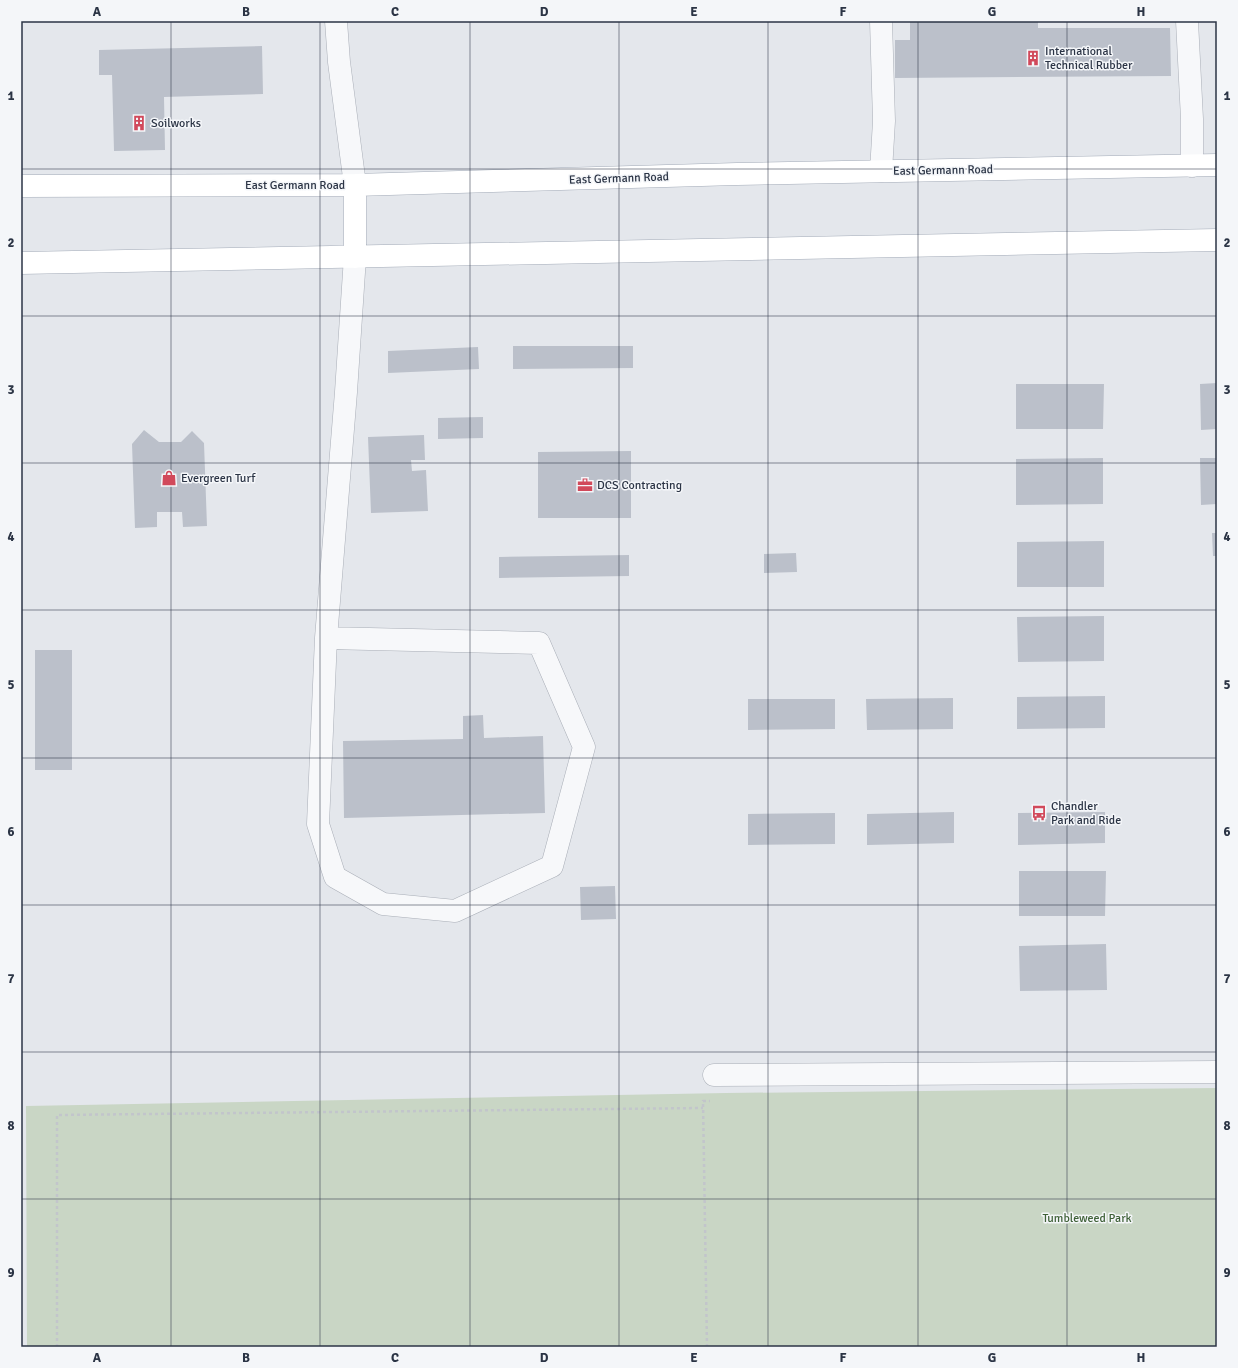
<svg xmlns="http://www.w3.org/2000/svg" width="1238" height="1368" viewBox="0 0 1238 1368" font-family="Signika,sans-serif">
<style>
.green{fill:#c9d6c5}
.building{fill:#bbc0ca}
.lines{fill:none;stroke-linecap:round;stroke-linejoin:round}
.minor-casing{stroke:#a9aeb7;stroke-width:23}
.major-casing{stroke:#a3abb8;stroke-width:23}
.path{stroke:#c2c5cb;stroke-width:2.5;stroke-dasharray:3 3;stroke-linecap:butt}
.minor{stroke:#f7f8fa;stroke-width:22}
.major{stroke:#fff;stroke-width:22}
.grid{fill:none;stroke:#2b3445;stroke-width:1;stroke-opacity:0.55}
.labels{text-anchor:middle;stroke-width:3;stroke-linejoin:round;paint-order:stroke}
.poi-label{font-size:12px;fill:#2b3445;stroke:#f4f6f9;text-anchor:start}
.street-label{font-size:12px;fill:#2b3445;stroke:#f4f6f9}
.park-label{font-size:12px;fill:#3f6138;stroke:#f4f6f9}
.neatline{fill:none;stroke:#2b3445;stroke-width:1.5}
.grid-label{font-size:13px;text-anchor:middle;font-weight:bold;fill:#2b3445}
</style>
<rect width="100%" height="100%" fill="#e4e7ec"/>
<path class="green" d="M1217 1088V1347H27L26 1106 726 1093Z"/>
<path class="building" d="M910 21H1038V28H1170L1171 76 895 78V40H910Z
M262 46 263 94 164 97 165 150 114 151 112 75H99V50Z
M513 346H633V368L513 369Z
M478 347 479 369 388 373V351Z
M1217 383V429L1201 430 1200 384Z
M1016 384H1104L1103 429H1016Z
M483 417V438L438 439V418Z
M144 430 159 442H181L192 431 204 443 207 526 183 527 182 512H157V527L135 528 132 444Z
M424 435 425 460H411L412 471 426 470 428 511 371 513 368 437Z
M631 451V518H538V452Z
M1103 458V504L1016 505V459Z
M1200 458H1217V504L1201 505Z
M1212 533H1217V556H1213Z
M1104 541V587H1017V542Z
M796 553 797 572 764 573V554Z
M629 555V576L499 578V557Z
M1104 616V661L1018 662 1017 617Z
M35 650H72V770H35Z
M1105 696V728L1017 729V697Z
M953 698V729L867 730 866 699Z
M748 699H835V729L748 730Z
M483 715 484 738 543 736 545 813 344 818 343 741 463 739V716Z
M954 812V843L867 845V814Z
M1105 812V843L1018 845V813Z
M835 813V844L748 845V814Z
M1019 871H1106L1105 916H1019Z
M615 886 616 919 581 920 580 887Z
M1106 944 1107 990 1020 991 1019 946Z"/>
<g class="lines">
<g class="minor-casing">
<path id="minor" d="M336 21 339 62 355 185
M1187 21 1192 119V166
M881 171 884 121 881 21
M326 638 539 643 584 747 552 866 455 911 383 904 335 877 318 824 326 638 346 392 355 257
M714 1075 1217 1072"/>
</g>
<g class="major-casing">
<path id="major" d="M21 186 355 185 737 174 1217 165
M355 257V185
M21 263 1217 240"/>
</g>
<path class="path" d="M57 1347V1115L703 1108
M707 1347 703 1101H710"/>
<use href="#minor" class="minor"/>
<use href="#major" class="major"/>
</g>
<path class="grid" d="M171 21V1347M320 21V1347M470 21V1347M619 21V1347M768 21V1347M918 21V1347M1067 21V1347M21 169H1217M21 316H1217M21 463H1217M21 610H1217M21 758H1217M21 905H1217M21 1052H1217M21 1199H1217"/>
<defs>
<g id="building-bare" transform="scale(1.2)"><path d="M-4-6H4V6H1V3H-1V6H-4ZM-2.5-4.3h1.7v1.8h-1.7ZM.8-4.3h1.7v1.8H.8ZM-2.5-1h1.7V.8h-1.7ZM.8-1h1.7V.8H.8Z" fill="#d1495b" stroke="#f4f6f9" stroke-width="2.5" paint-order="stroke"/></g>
<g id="shop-bare" transform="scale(1.2)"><path d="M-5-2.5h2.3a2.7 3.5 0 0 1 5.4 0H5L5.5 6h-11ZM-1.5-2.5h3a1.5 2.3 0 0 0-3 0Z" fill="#d1495b" stroke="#f4f6f9" stroke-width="2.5" paint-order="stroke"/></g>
<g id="office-bare" transform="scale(1.2)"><path d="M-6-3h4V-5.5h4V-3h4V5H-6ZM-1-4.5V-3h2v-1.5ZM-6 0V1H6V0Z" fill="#d1495b" stroke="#f4f6f9" stroke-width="2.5" paint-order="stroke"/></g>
<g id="bus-bare" transform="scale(1.2)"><path d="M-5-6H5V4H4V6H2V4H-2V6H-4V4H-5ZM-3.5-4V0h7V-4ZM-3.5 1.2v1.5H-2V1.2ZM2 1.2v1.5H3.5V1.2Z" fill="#d1495b" stroke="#f4f6f9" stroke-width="2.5" paint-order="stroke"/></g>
</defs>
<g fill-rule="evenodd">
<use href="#building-bare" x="1033" y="58"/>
<use href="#building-bare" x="139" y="123"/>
<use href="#shop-bare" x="169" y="478"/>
<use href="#office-bare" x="585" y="485"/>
<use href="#bus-bare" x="1039" y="813"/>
</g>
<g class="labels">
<g class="poi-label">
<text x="1045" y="55">International<tspan x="1045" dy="14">Technical Rubber</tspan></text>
<text x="151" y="127">Soilworks</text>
<text x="181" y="482">Evergreen Turf</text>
<text x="597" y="489">DCS Contracting</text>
<text x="1051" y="810">Chandler<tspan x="1051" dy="14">Park and Ride</tspan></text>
</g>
<g class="street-label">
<text transform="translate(943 170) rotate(-1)" y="4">East Germann Road</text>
<text transform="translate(619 178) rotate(-2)" y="4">East Germann Road</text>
<text x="295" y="189">East Germann Road</text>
</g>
<g class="park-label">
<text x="1087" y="1222">Tumbleweed Park</text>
</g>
</g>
<rect width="1238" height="1368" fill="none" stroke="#f4f6f9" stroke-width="44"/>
<rect x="22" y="22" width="1194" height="1324" class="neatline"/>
<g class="grid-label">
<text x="97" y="16">A</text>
<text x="246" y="16">B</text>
<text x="395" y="16">C</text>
<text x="544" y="16">D</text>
<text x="694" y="16">E</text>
<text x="843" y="16">F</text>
<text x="992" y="16">G</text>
<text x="1141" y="16">H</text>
<text x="11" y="100">1</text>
<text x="1227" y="100">1</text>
<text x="11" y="247">2</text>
<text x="1227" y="247">2</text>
<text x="11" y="394">3</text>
<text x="1227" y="394">3</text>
<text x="11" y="541">4</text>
<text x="1227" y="541">4</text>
<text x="11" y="689">5</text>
<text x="1227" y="689">5</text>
<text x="11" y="836">6</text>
<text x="1227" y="836">6</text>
<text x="11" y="983">7</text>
<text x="1227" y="983">7</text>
<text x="11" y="1130">8</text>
<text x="1227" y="1130">8</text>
<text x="11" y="1277">9</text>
<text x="1227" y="1277">9</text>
<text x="97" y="1362">A</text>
<text x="246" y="1362">B</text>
<text x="395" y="1362">C</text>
<text x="544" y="1362">D</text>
<text x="694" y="1362">E</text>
<text x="843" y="1362">F</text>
<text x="992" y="1362">G</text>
<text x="1141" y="1362">H</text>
</g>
</svg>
